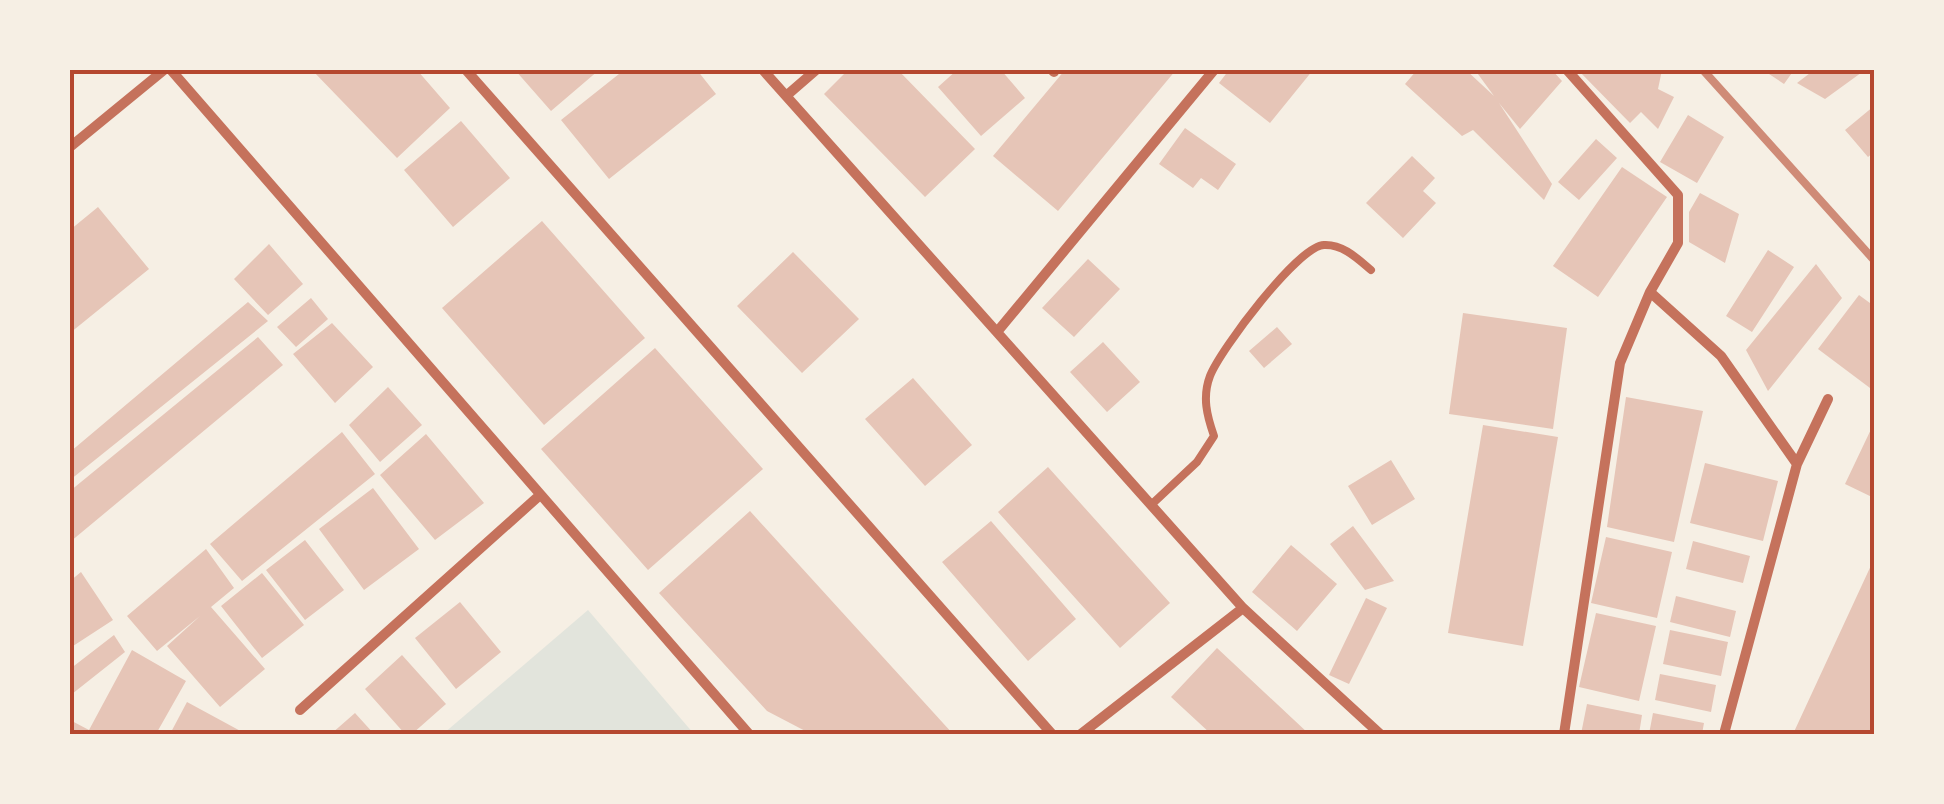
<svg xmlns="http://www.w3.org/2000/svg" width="1944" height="804" viewBox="0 0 1944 804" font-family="Overpass,sans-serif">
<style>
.green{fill:#e2e4dc}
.building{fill:#e6c5b7}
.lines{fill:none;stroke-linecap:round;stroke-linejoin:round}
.service{stroke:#c5725c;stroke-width:8}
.minor{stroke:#c5725c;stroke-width:10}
.rail{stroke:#cf8b77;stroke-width:8}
.neatline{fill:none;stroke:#b5482f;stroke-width:4}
</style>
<rect width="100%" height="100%" fill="#f6efe4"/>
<path class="green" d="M588 610 694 734H443Z"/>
<path class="building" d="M312 70H417L450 108 397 158Z
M515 70H599L551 111Z
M624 70H697L716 94 609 179 561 120Z
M848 70H898L975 149 925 197 824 94Z
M957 70H1001L1025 98 981 136 938 87Z
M1065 70H1176L1058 211 993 156Z
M1229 70H1313L1270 123 1219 83Z
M1417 70H1466L1494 96 1475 70H1552L1562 81 1520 129 1499 103 1552 184 1544 200 1473 130 1462 136 1405 84Z
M1578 70H1662L1658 89 1674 97 1658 129 1641 112 1630 123Z
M1763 70H1794L1784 84Z
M1814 70H1865L1825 99 1797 83Z
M1874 106V152L1868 157 1845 130Z
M1688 115 1724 137 1697 183 1660 162Z
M461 121 510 178 453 227 404 170Z
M1185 128 1236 164 1218 190 1201 178 1193 188 1159 164Z
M1596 139 1617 158 1579 200 1558 182Z
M1412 156 1435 178 1423 191 1436 203 1403 238 1366 203Z
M1622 167 1667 197 1598 297 1553 266Z
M1700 193 1739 214 1725 263 1689 242V212Z
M98 207 149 269 70 333V230Z
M542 221 645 338 544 425 442 308Z
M269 244 303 284 268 315 234 279Z
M1768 250 1794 267 1752 332 1726 316Z
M793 252 859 319 802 373 737 306Z
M1088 259 1120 289 1074 337 1042 308Z
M1816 264 1842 298 1768 391 1746 350Z
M1859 295 1874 306V391L1818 349Z
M311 298 328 319 296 347 277 327Z
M248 302 268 321 70 480V452Z
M1463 313 1567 328 1553 429 1449 414Z
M332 323 373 367 335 403 293 354Z
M1277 327 1292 344 1264 368 1249 351Z
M258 337 283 365 70 542V491Z
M1103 342 1140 382 1107 412 1070 372Z
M655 348 763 469 648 570 541 449Z
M913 378 972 445 925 486 865 419Z
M388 387 422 425 380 462 349 425Z
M1626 397 1703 411 1674 542 1607 527Z
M1874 423V498L1845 484Z
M1483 425 1558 437 1523 646 1448 633Z
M342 432 375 474 242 581 210 544Z
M426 434 484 503 435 540 380 475Z
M1391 460 1415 499 1372 525 1348 486Z
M1705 463 1778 481 1763 541 1690 523Z
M1048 467 1170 603 1120 648 998 512Z
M373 488 419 549 364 590 319 529Z
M750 511 953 734H811L767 711 659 593Z
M991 521 1076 619 1028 661 942 562Z
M1353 526 1394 581 1365 590 1330 544Z
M1606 537 1672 552 1657 618 1591 603Z
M305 540 344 590 305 620 266 570Z
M1693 541 1750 556 1743 583 1686 569Z
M1291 545 1337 584 1297 631 1252 592Z
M206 549 234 588 211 607 265 669 220 707 167 646 200 616 157 651 127 616Z
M1874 559V731L1873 734H1793Z
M81 572 113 620 70 648V581Z
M262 573 304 625 262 658 221 606Z
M1676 596 1736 611 1730 637 1670 622Z
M1366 598 1387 608 1349 684 1329 675Z
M460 602 501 652 456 689 415 638Z
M1596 613 1656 626 1639 701 1579 687Z
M1670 630 1728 642 1721 676 1663 664Z
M114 635 125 652 72 694 70 669Z
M1217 648 1309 734H1211L1171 697Z
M132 650 186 681 156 734H70V720L89 730Z
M402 655 446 704 412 734H405L365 689Z
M1660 674 1716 685 1711 712 1655 700Z
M187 702 246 734H170Z
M1587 704 1642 715 1639 734H1581Z
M355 713 374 734H331Z
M1653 713 1704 723 1702 734H1649Z"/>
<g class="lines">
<path class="service" d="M1151 505 1197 462 1214 436C1207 416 1202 397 1210 376 1220 350 1298 246 1324 245 1343 244 1358 259 1371 270"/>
<path class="minor" d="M171 70 749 734
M466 70 1052 734
M763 70 1243 608 1380 734
M1052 70 1054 72
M786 96 816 70
M70 147 164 70
M1650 292 1721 356 1797 464
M997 332 1214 70
M300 710 540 495
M1081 734 1243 608
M1564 734 1620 363 1650 292 1678 243V195L1567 70
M1724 734 1797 464 1828 399"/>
<path class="rail" d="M1703 70 1874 260"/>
</g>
<rect width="1944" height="804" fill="none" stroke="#f6efe4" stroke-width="145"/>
<rect x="72" y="72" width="1800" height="660" class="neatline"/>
</svg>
